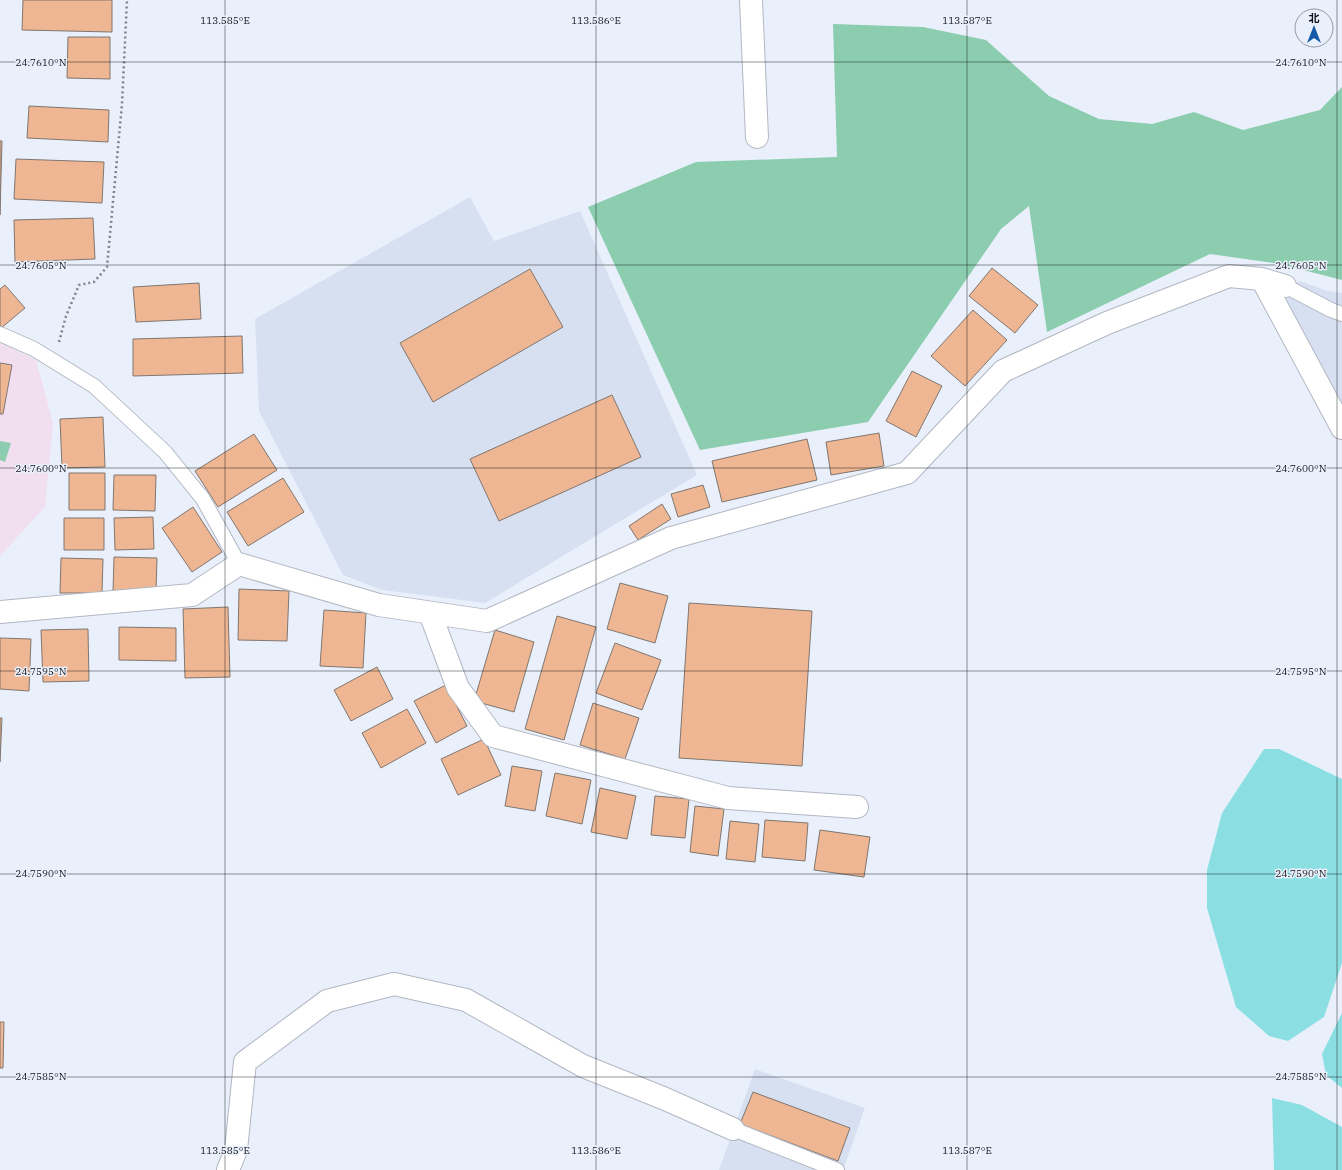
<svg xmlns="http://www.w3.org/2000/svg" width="1342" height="1170" viewBox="0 0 1342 1170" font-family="'IBM Plex Serif','Noto Sans SC',serif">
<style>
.built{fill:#d7e0f1}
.education{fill:#f1dff0}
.green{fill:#8bcdae}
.water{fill:#8bdfe3}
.building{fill:#eeb692;stroke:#807670}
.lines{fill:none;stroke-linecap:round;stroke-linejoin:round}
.lane-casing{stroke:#b2b7c2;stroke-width:16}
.street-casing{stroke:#b2b7c2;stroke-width:24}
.path{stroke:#7c8087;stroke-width:2.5;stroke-dasharray:2 3;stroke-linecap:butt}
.lane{stroke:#fff;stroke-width:14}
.street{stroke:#fff;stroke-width:22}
.ticks{fill:none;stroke:#0f1115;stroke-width:1;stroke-opacity:0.45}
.ticks-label{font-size:10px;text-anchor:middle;fill:#0f1115;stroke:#eaf0fb;stroke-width:3;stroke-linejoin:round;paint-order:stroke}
</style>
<rect width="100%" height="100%" fill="#eaf0fb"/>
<path class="built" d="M470 197 494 241 580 211 697 475 485 603 382 590 343 575 259 411 255 319Z
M1300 281 1327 291 1342 293V422L1270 292Z
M755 1069 865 1108 843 1170H719Z"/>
<path class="education" d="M0 342 36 360 53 423 45 507 0 556Z"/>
<path class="green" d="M833 24 923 27 986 40 1049 96 1099 119 1152 124 1194 112 1243 130 1320 110 1342 87V280L1280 264 1210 254 1047 332 1029 206 1001 229 868 422 700 450 588 207 696 162 837 157Z
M0 441 11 443 5 462 0 460Z"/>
<path class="water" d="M1264 749H1279L1342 779V963L1324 1017 1288 1041 1269 1036 1236 1007 1207 908V870L1222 813Z
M1342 1013V1088L1326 1075 1322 1054Z
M1272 1098 1302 1105 1342 1127V1170H1274Z"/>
<path class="building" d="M23 0H112V32L22 30Z
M68 37H110V79L67 78Z
M29 106 109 110 108 142 27 138Z
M0 141H2L0 215Z
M16 159 104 162 102 203 14 199Z
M93 218 95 259 15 262 14 220Z
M992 268 1038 305 1015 333 969 296Z
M530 269 563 327 433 402 400 343Z
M199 283 201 319 136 322 133 287Z
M5 285 25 308 0 329V289Z
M973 310 1007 340 965 386 931 356Z
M242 336 243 373 133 376V339Z
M0 363 12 365 3 414H0Z
M912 371 942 386 916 437 886 421Z
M612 395 641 457 499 521 470 459Z
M103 417 105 467 62 468 60 419Z
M879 433 884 466 831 475 826 442Z
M254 434 277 470 218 507 195 471Z
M807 439 817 480 722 502 712 461Z
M69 473H105V510H69Z
M114 475H156L155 511 113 510Z
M283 478 304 512 248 546 227 512Z
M703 485 710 507 678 517 671 494Z
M662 504 671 519 638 540 629 526Z
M193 507 222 552 192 572 162 528Z
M153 517 154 549 115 550 114 518Z
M64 518H104V550H64Z
M114 557 157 558 156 592 113 591Z
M61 558 103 559 102 593H60Z
M620 583 668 596 655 643 607 629Z
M239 589 289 591 287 641 238 640Z
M689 603 812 611 802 766 679 758Z
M228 607 230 677 185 678 183 609Z
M324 610 366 613 363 668 320 666Z
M557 616 596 627 564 740 525 729Z
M119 627 176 628V661L119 660Z
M88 629 89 681 43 682 41 630Z
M495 630 534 642 514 712 474 701Z
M0 638 31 639 29 691 0 689Z
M615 643 661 660 642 710 596 693Z
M377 667 393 699 351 721 334 690Z
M446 685 467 726 436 743 414 701Z
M593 703 639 718 625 759 580 745Z
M407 709 426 743 381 768 362 733Z
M0 718H2L0 762Z
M484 739 501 775 458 795 441 759Z
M512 766 542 771 535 811 505 806Z
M555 773 591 780 582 824 546 816Z
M600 788 636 796 627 839 591 832Z
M655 796 689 799 685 838 651 835Z
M695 806 724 809 718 856 690 852Z
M765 820 808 823 805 861 762 857Z
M730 821 759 824 755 862 726 859Z
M820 830 870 837 864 877 814 870Z
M0 1022H4L3 1068H0Z
M753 1092 850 1128 838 1161 740 1124Z"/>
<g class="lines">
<g class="lane-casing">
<path id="lane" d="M1285 286 1331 310 1342 314
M0 334 34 349 94 386 165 452 203 499 239 564
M733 1129 837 1170"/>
</g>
<g class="street-casing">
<path id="street" d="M751 0 757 137
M1262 279 1342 428
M0 612 192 595 239 564 379 605 487 621 671 538 907 473 1003 371 1107 323 1229 276 1262 279 1285 286
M430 613 458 688 493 736 728 798 857 807
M228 1170 236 1150 245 1062 327 1001 394 984 466 1000 583 1066 663 1098 733 1129"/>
</g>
<path class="path" d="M59 342 66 316 79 285 94 282 107 267 122 104 127 0"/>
<use href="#lane" class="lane"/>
<use href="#street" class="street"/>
</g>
<path class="ticks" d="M225 0V1170M596 0V1170M967 0V1170M1337 0V1170M0 62H1342M0 265H1342M0 468H1342M0 671H1342M0 874H1342M0 1077H1342"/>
<g class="ticks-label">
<text x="225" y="24">113.585°E</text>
<text x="596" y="24">113.586°E</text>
<text x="967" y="24">113.587°E</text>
<text x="41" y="66">24.7610°N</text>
<text x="1301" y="66">24.7610°N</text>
<text x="41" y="269">24.7605°N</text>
<text x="1301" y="269">24.7605°N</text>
<text x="41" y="472">24.7600°N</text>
<text x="1301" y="472">24.7600°N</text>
<text x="41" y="675">24.7595°N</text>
<text x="1301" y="675">24.7595°N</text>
<text x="41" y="877">24.7590°N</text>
<text x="1301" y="877">24.7590°N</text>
<text x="41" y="1080">24.7585°N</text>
<text x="1301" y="1080">24.7585°N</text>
<text x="225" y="1154">113.585°E</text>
<text x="596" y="1154">113.586°E</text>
<text x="967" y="1154">113.587°E</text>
</g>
<g transform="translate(1314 28)"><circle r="19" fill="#eaf0fb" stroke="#92979f"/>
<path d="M0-3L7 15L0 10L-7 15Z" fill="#1759a9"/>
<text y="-6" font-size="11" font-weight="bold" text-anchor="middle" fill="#0f1115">北</text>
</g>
</svg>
